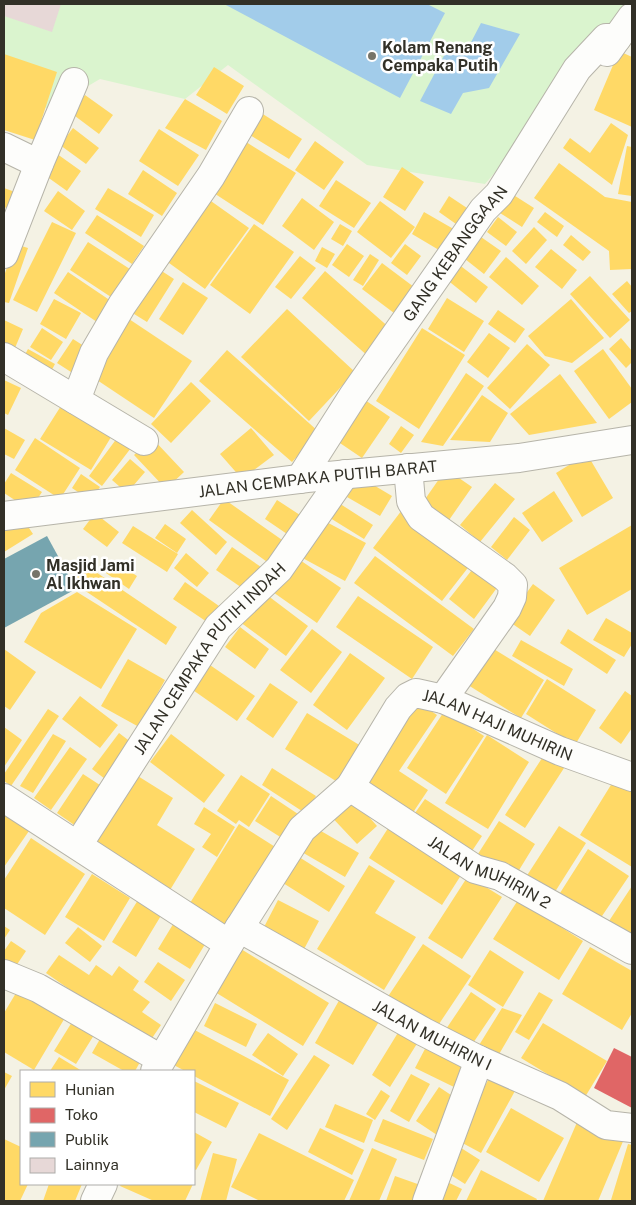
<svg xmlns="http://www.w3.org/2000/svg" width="636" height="1205" viewBox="0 0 636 1205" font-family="'Public Sans',sans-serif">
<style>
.green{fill:#daf4ce}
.water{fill:#a2ccea}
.homes{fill:#ffd966}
.shops{fill:#e06666}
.public{fill:#76a5af}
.building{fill:#e7d8d7}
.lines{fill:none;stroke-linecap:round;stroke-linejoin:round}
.minor-casing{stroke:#b6b4a9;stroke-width:30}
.minor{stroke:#fdfdfb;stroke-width:28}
.poi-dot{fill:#767469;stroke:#fff;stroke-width:2}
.labels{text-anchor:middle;stroke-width:5;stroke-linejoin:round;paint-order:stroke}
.poi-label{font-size:16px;font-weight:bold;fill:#323027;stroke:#fff;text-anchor:start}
.street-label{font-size:16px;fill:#323027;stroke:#fff}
</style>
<rect width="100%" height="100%" fill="#f4f2e4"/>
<path class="green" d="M4 4H632L609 40 485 184 367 165 228 65 185 99 100 79 49 109 4 93Z"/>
<path class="water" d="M224 4H427L445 13 400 98Z
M481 23 520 34 489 88 463 93 451 114 420 101 446 52 468 48Z"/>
<path class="homes" d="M619 51 632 57V127L594 110Z
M4 54 57 72 35 140 4 130Z
M214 67 244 86 227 114 196 95Z
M85 95 113 115 99 134 71 113Z
M185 99 222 121 206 150 165 128Z
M255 109 302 139 289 159 242 130Z
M611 123 628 135 612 185 563 148 570 138 590 153Z
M73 128 99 148 86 164 60 145Z
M159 129 199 155 178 186 139 161Z
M238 137 296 173 263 225 206 188Z
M315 141 344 162 324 190 295 170Z
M627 146 632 147V196L618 194Z
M53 151 81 171 67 191 39 171Z
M559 163 605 197 632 202V269L610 270 609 251 534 198Z
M402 167 424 182 405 211 383 197Z
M143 170 177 193 162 216 128 194Z
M336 180 371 203 354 228 319 206Z
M4 188 15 192 9 209 4 207Z
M108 188 154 215 141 237 95 209Z
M58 191 85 211 72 230 44 211Z
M201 194 249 228 205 289 158 255Z
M512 194 534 208 522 227 500 213Z
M449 196 467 208 456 224 439 212Z
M302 198 334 222 314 250 282 226Z
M380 201 415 227 391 258 357 232Z
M424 212 457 231 444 253 412 234Z
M545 212 564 226 557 237 537 222Z
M97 215 144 246 132 264 85 233Z
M498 217 517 232 506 246 487 232Z
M52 222 76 233 37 312 13 300Z
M254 224 294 252 250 314 210 285Z
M340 224 352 231 343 246 331 239Z
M534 227 547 240 526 264 512 251Z
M571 235 591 252 583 261 563 245Z
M481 237 501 251 484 274 465 259Z
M88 242 133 271 114 299 70 270Z
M15 244 28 248 9 303 4 302V276Z
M347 244 364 256 349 277 332 265Z
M405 244 421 256 407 275 391 263Z
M322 247 335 254 327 268 315 261Z
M551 249 577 270 562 289 535 267Z
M370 254 379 260 363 286 353 280Z
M300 256 316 268 291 299 275 287Z
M506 257 539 286 522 305 489 277Z
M453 260 488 287 476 303 441 275Z
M382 263 414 287 394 313 362 289Z
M154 266 174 279 147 322 126 309Z
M325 271 392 330 369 357 302 298Z
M68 272 111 301 97 322 54 293Z
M590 276 630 320 610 338 570 294Z
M627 281 632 287V311L629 313 612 294Z
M183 282 208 298 183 335 159 319Z
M447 298 484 321 464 352 428 329Z
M54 299 81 313 66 339 40 324Z
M571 299 604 338 572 363 545 356 528 336Z
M287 309 355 372 309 421 241 357Z
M498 310 525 329 515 343 488 324Z
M126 317 192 361 154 418 88 374Z
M4 320 23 329 12 355 4 351Z
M42 328 63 342 51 360 30 347Z
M422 328 465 355 419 429 376 401Z
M489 333 510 348 488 378 467 362Z
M621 338 632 351V362L626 368 609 349Z
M73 339 87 348 71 372 57 363Z
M527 344 550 365 510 409 487 388Z
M28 349 55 364 47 379 20 364Z
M603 349 632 389V402L609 419 574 371Z
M227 350 319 432 292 462 199 381Z
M466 373 484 386 443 446 421 442Z
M560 374 597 423 529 435 510 414Z
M4 380 21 388 8 415 4 413Z
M191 382 211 401 171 443 151 424Z
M482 395 508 413 490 442 450 440Z
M66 398 116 429 91 470 40 439Z
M362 398 390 417 362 458 334 439Z
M401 426 414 435 401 453 389 444Z
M4 428 25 440 14 459 4 454Z
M251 428 274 455 242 479 220 454Z
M123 430 137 440 102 486 89 476Z
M35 438 80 468 60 499 15 470Z
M152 438 184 472 166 489 134 455Z
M587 454 613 498 582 517 556 473Z
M130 459 145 472 127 493 112 480Z
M446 469 472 487 447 523 421 505Z
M11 473 42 492 30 510 4 493V484Z
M81 474 100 487 90 500 72 488Z
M360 477 392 496 380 516 347 497Z
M495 483 515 499 480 542 460 525Z
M554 491 573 521 542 542 522 513Z
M331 498 373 525 364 539 322 513Z
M224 499 285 542 270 564 209 520Z
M277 500 300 515 287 534 265 519Z
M405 506 474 560 442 601 373 548Z
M192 510 227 542 216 555 180 523Z
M95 513 119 532 107 547 83 529Z
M317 517 366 543 345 581 297 555Z
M514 517 530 530 507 560 491 547Z
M23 519 33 534 4 552V531Z
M165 524 186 539 177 553 155 538Z
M632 525V589L587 615 559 568Z
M133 526 178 554 167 572 122 543Z
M232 547 264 569 248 592 216 570Z
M186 553 209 573 197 587 174 568Z
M294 556 341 588 317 623 270 590Z
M375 556 474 629 453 656 354 583Z
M114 561 137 576 129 589 106 573Z
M84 564 177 627 166 645 72 582Z
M475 566 499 585 474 619 449 599Z
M185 582 219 606 207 622 173 599Z
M533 584 555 600 530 636 507 620Z
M77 592 137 629 101 689 24 642 41 613Z
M263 592 308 626 286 656 240 622Z
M358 596 433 647 412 679 336 627Z
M606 618 632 633V644L624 657 593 640Z
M240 627 269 649 255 669 225 647Z
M312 629 342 652 311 693 280 670Z
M568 629 616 660 607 674 560 643Z
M521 640 573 669 564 686 512 656Z
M484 643 544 680 521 718 460 680Z
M4 649 36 672 10 710 4 706Z
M350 653 385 678 347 730 313 705Z
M128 659 165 680 139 727 101 706Z
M207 663 255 696 237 721 190 688Z
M547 679 596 710 575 745 526 714Z
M270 683 298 702 273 738 246 719Z
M625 691 632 696V728L621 744 599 728Z
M80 696 118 725 100 748 62 719Z
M413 699 437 715 399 771 428 790 406 823 354 788Z
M48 709 59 716 11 786 4 781V774Z
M445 710 484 736 446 794 407 768Z
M307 713 361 746 339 783 285 749Z
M4 727 22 740 4 767Z
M119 733 136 746 109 782 92 769Z
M53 734 66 741 33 793 20 786Z
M171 734 225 775 204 803 150 762Z
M487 735 529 762 488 829 445 803Z
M70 747 87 759 51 810 34 798Z
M546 752 566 765 525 828 505 815Z
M272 768 316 796 305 813 262 785Z
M133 773 173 798 157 825 195 849 170 890 91 840Z
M83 774 106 789 80 829 57 813Z
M241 775 270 794 249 827 239 820 236 824 217 811Z
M614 780 632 791V867L580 835Z
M347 792 377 826 357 844 326 811Z
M271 796 301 816 285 840 255 821Z
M425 799 482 836 468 857 410 820Z
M204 807 235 827 217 857 202 847 211 834 194 824Z
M4 813 29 831 4 867Z
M499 821 535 844 513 880 476 857Z
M392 822 465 869 442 905 369 858Z
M239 824 280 850 231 928 190 903Z
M559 826 586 843 553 895 526 877Z
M314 827 359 853 345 877 300 851Z
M31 838 85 874 45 935 4 908V880Z
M588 849 629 876 600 919 560 893Z
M299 857 345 886 329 912 283 883Z
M369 865 395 881 375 913 416 937 384 990 317 949Z
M92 874 130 898 104 941 65 917Z
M468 876 502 897 462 959 428 938Z
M632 886V937L609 921Z
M138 900 162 914 136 957 112 942Z
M278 900 319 921 303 951 263 929Z
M518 900 583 941 559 980 493 939Z
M175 921 207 941 190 969 158 949Z
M4 926 10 930 4 939Z
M78 927 102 946 90 962 65 943Z
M11 941 26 951 12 972 4 967V951Z
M423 944 471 976 433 1033 385 1001Z
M590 947 632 971V1013L622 1030 562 994Z
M241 949 329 1003 303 1046 215 992Z
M490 950 524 972 503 1007 468 985Z
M59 955 89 975 96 965 112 976 119 966 139 981 133 990 150 1002 142 1012 161 1025 148 1044 46 973Z
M158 962 185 980 171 1001 144 982Z
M19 988 66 1016 34 1070 4 1052V1013Z
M471 992 496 1009 467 1052 442 1035Z
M539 992 553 1000 529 1040 515 1032Z
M341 997 380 1020 353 1065 315 1043Z
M215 1003 257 1024 246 1047 204 1026Z
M502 1008 522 1015 495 1061 476 1050Z
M77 1014 99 1027 76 1064 54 1051Z
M543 1023 607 1061 585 1097 521 1058Z
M189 1027 289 1080 270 1116 194 1076V1071H185L170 1063Z
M399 1031 418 1042 390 1087 372 1075Z
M104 1032 144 1055 135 1071H124L92 1053Z
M268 1033 298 1054 283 1076 252 1055Z
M427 1045 467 1065 456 1088 415 1068Z
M314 1055 330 1065 287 1130 271 1119Z
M59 1057 82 1071H50Z
M4 1072 12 1076 4 1090Z
M411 1074 430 1084 409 1122 390 1111Z
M491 1075 516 1089 481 1153 455 1139Z
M194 1081 239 1103 226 1128 194 1112Z
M439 1087 460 1101 437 1135 416 1121Z
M381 1090 390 1096 375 1120 366 1114Z
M335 1104 373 1120 364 1143 325 1127Z
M511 1108 564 1138 539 1182 486 1152Z
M383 1119 433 1139 424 1160 374 1141Z
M578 1120 624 1139 598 1201H543Z
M320 1128 364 1150 352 1175 308 1152Z
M194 1132 212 1142 196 1170 194 1169Z
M259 1133 354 1180 344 1201H260L231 1187Z
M4 1139 21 1147V1184H28L20 1201H4Z
M628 1144 632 1145V1201H615L611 1200Z
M458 1146 480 1160 465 1184 443 1170Z
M372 1148 397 1159 379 1201H349Z
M213 1153 237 1159 226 1201H200Z
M481 1170 537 1199 536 1201H466Z
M395 1176 426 1187 421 1201H386Z
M443 1180 462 1189 456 1201H434Z
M49 1184H82L75 1201H43Z
M121 1184H193L185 1201H154L120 1186Z"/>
<path class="shops" d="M614 1048 632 1057V1108L594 1088Z"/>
<path class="public" d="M47 536 76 589 4 628V559Z"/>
<path class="building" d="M4 4H61L52 32 4 16Z"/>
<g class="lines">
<g class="minor-casing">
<g id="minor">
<path d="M607 52 632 17"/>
<path d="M4 147 39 164"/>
<path d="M4 254 39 164 74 82"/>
<path d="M4 357 144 441"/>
<path d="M76 400 94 353 122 305 211 176 249 111"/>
<path d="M408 468 411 501 421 517 505 577 513 585 512 597 507 608 443 699"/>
<path id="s1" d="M300 479 353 396 483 210 499 194 577 69 606 38H617"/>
<path id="s2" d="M4 516 307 478 519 458 632 440"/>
<path id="s3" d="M350 787 475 869 500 876 632 950"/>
<path d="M4 798 229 944"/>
<path id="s4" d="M78 845 218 627 279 569 345 474"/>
<path id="s5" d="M239 928 424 1032 479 1060 560 1096 606 1125 632 1128"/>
<path d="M4 974 38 988 161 1059"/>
<path id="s6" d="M155 1071 229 944 302 829 350 787 398 708 408 697 416 693 443 699 560 751 632 777"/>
<path d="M95 1201 103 1184"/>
<path d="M427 1201 479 1060"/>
</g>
</g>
<use href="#minor" class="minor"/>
</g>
<g class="poi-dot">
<circle cx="372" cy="56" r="5"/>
<circle cx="36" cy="574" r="5"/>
</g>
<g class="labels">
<g class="poi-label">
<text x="382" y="53">Kolam Renang<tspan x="382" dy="18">Cempaka Putih</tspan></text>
<text x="46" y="571">Masjid Jami<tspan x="46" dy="18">Al Ikhwan</tspan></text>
</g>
<g class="street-label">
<text dy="6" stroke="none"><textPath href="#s1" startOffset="274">GANG KEBANGGAAN</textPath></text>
<text dy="6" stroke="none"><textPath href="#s2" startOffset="316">JALAN CEMPAKA PUTIH BARAT</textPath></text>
<text dy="6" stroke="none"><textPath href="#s4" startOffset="229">JALAN CEMPAKA PUTIH INDAH</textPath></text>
<text dy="6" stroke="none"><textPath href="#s6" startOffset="551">JALAN HAJI MUHIRIN</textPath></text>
<text dy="6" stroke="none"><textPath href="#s3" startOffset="164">JALAN MUHIRIN 2</textPath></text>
<text dy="6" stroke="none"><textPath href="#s5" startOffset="221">JALAN MUHIRIN I</textPath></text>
</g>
</g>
<rect width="636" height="1205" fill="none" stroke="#323027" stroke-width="10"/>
<rect x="20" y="1070" width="175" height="115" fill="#ffffff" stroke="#adaca9"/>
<rect x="30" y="1082" width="25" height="15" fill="#ffd966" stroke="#adaca9"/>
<text x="65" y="1095" font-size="15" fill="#323027">Hunian</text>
<rect x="30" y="1108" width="25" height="15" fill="#e06666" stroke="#adaca9"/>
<text x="65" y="1120" font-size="15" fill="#323027">Toko</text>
<rect x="30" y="1132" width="25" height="15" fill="#76a5af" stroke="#adaca9"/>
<text x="65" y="1145" font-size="15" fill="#323027">Publik</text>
<rect x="30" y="1158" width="25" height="15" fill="#e7d8d7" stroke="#adaca9"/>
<text x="65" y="1170" font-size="15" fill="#323027">Lainnya</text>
</svg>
